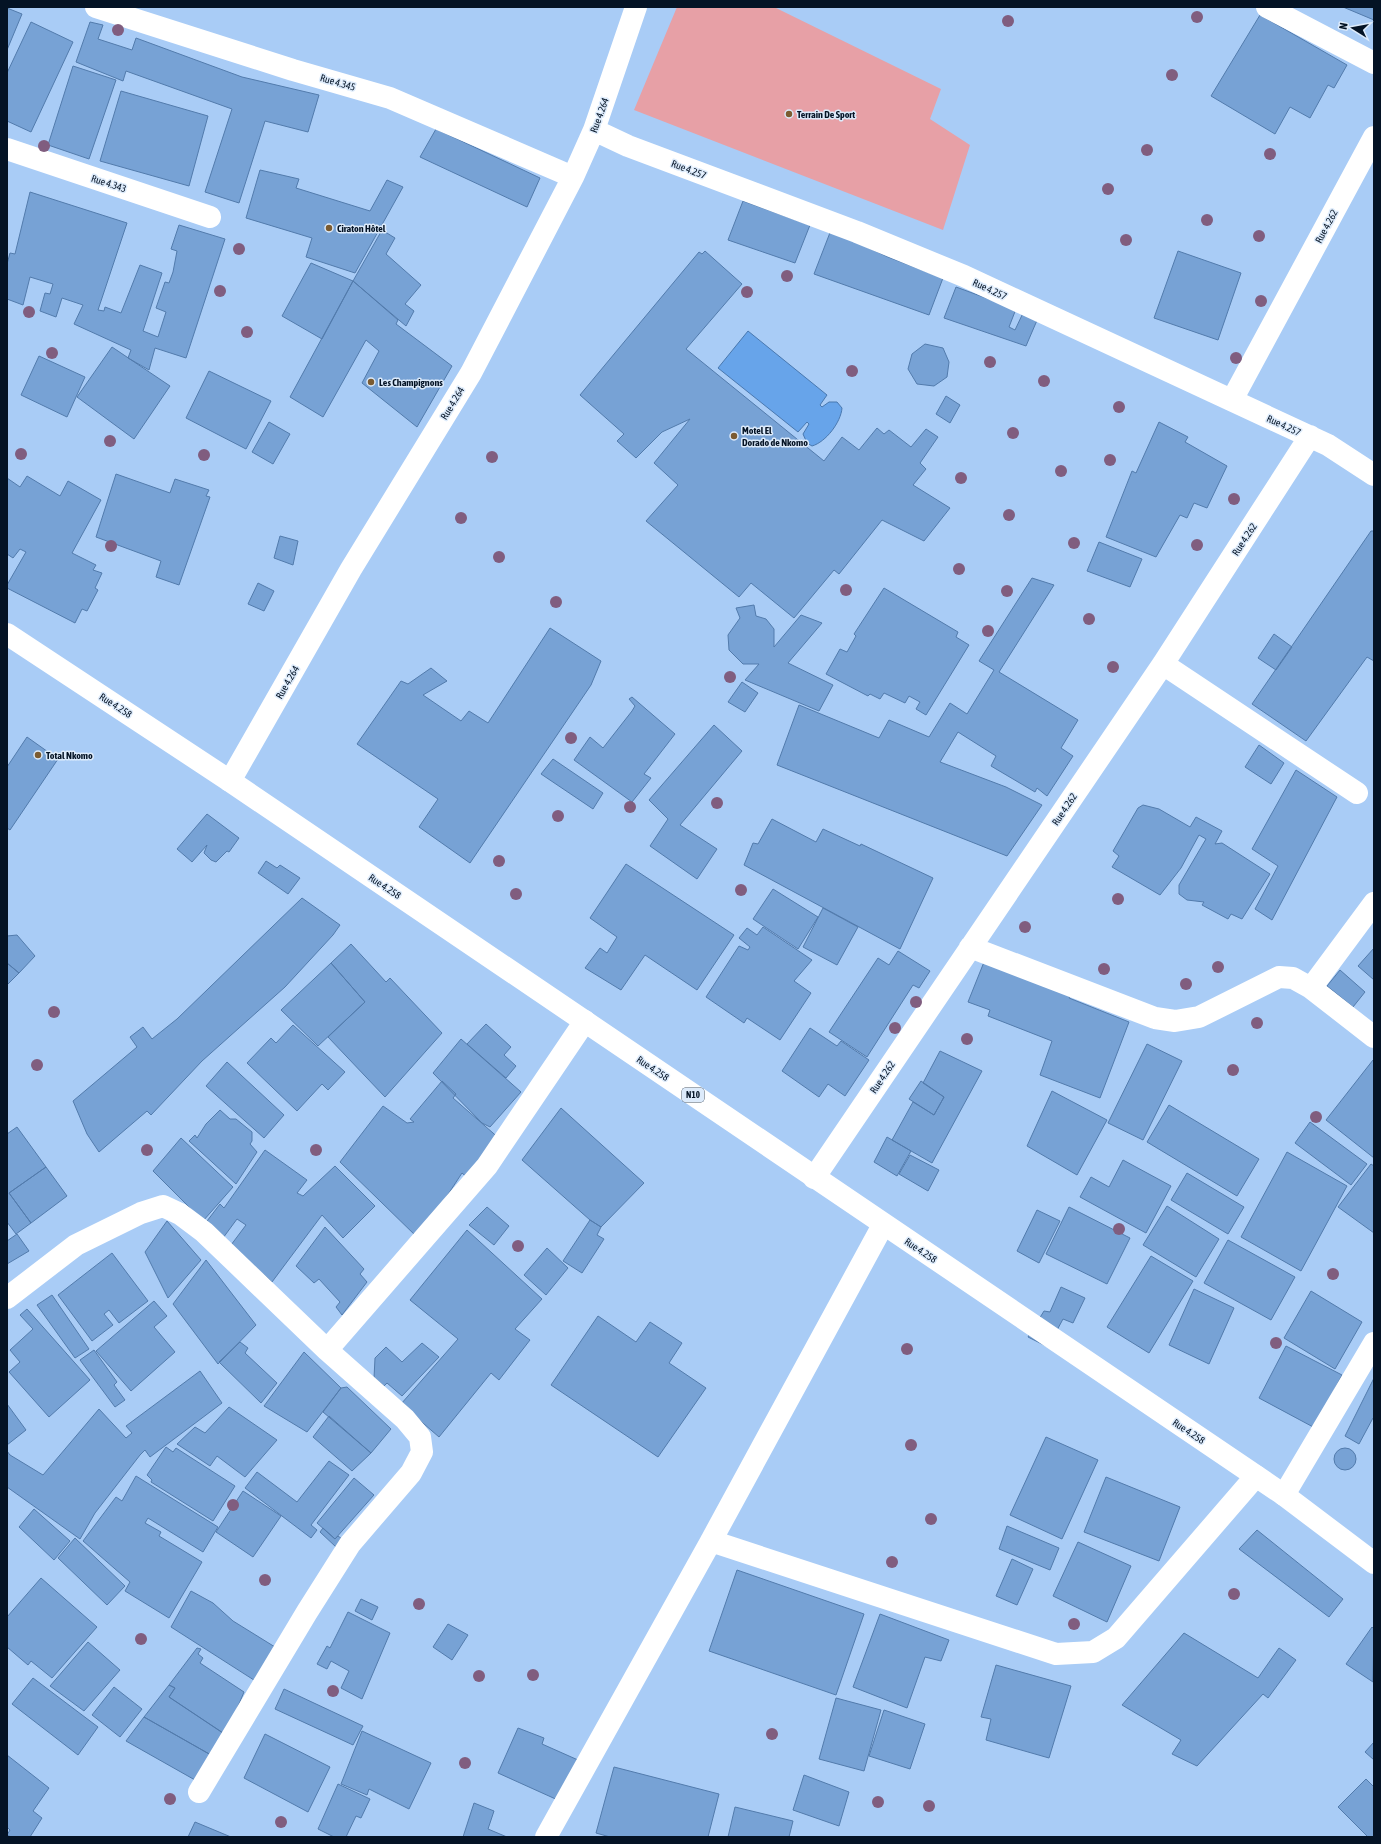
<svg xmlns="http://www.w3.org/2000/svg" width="1381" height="1844" viewBox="0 0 1381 1844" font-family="'Asap Condensed',sans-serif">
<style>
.green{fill:#e7a0a6}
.water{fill:#67a4ea;stroke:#4978af}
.building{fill:#77a2d5;stroke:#527bac}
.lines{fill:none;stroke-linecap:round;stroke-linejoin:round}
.minor{stroke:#fff;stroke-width:22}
.trunk{stroke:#fff;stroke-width:22}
.tree{fill:#805d7f}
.poi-dot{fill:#7b5b31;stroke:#ddebfb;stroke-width:1.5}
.labels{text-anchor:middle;stroke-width:3;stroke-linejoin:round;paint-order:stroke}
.shield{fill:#ddebfb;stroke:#455465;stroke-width:1}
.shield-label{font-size:9px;font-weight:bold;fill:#041325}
.street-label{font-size:10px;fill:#041325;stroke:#ddebfb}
.poi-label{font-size:10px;font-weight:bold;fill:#041325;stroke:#ddebfb;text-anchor:start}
</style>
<rect width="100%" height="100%" fill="#a9ccf6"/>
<path class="green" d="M677 7H774L941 89 930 119 970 145 943 230 634 110Z"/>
<path class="water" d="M748 331 827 395 820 405 822 407 829 402H837L842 408C841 422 826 442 812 446L807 443 803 434 809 424 807 422 798 432 718 368Z"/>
<path class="building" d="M1344 7H1374V20L1343 7Z
M7 8 22 14 7 50Z
M1260 15 1347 65 1334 88 1328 85 1310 118 1290 107 1275 134 1211 96Z
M31 22 73 42 31 132 7 121V73Z
M90 22 103 25 98 39 132 50 136 38 242 77 319 95 308 132 265 121 239 203 205 192 232 109 126 71 123 81 76 62Z
M73 66 116 80 89 159 48 145Z
M121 91 208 116 189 186 100 161Z
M436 129 540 178 527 207 420 157Z
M260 170 299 179 296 188 370 211 387 180 403 187 355 273 306 257 312 238 246 218Z
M30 192 127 223 98 310 104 311 105 307 121 313 140 265 162 273 143 331 158 337 166 312 156 308 165 282 169 283 173 272 177 251 171 249 179 225 225 239 186 358 155 348 149 370 128 358 131 350 74 324 83 305 62 298 56 317 40 311 45 293 50 294 53 284 30 277 23 305 7 299V264L10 253 15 254Z
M743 201 810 225 795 263 728 240Z
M382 230 395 238 386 254 421 285 405 304 414 311 406 326 353 281Z
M831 230 888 257 943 278 929 315 814 274Z
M705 251 742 284 686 349 824 461 842 437 859 450 877 428 884 434 889 430 911 447 926 429 938 437 920 463 926 469 913 485 950 508 924 541 882 520 839 574 834 570 794 618 751 583 739 597 646 521 678 485 654 463 690 419 662 432 636 458 617 441 624 434 580 395 699 252 702 254Z
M1178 251 1241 273 1218 340 1154 318Z
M311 263 353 281 322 339 282 316Z
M353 281 398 320 396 324 452 366 417 427 362 383 379 351 366 340 323 417 290 397Z
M956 287 1016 309 1009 327 1015 330 1023 313 1038 318 1026 346 944 318Z
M925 344 943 348 949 362 947 377 934 386 917 384 908 369 912 354Z
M112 347 170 386 134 439 77 397Z
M39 356 85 377 67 417 21 395Z
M209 371 271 401 246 449 186 418Z
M946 396 960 405 950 423 936 414Z
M269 422 290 434 273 464 252 452Z
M1159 422 1188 437 1185 442 1227 466 1207 508 1194 503 1187 518 1180 515 1156 557 1106 537 1132 471 1136 473Z
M116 474 170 493 175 479 209 490 206 496 210 497 179 585 156 577 161 561 96 537Z
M27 476 60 496 68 481 101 500 72 553 96 565 93 570 102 573 95 588 98 590 87 611 82 609 75 623 7 588V585L26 552 20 549 13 558 7 554V478L20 487Z
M1371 531H1374V661L1367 657 1306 741 1252 704Z
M280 536 298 541 293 565 274 558Z
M1099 542 1142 559 1130 587 1087 571Z
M1032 578 1054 585 999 672 1078 720 1061 748 1073 756 1047 796 1037 788 1035 792 991 766 996 756 958 732 940 762 1006 787 1042 805 1007 856 777 765 799 705 879 738 889 720 929 737 950 703 967 714 994 670 979 661Z
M258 583 274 591 264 611 248 604Z
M884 588 958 632 956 637 969 645 926 715 916 709 920 702 909 696 905 703 884 693 880 699 870 694 868 696 826 674 840 649 847 652 856 636 854 634Z
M754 605 756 616 766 619 774 629V647L801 615 822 623 788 663 833 685 819 711 745 680 759 664H743L729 650 728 635 740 618 736 608Z
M550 628 601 661 591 685 470 863 419 827 438 799 357 744 401 681 408 684 431 668 447 681 423 695 461 721 469 711 488 723Z
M1274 634 1292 647 1276 670 1258 658Z
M742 682 758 693 745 712 728 702Z
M632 697 675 734 644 774 651 778 632 802 574 760 590 737 603 748 632 711 635 706 629 699Z
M714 725 742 751 680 825 717 849 697 879 650 846 668 819 649 800Z
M27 737 58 759 10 830 7 828V767Z
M1259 745 1284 763 1271 784 1245 767Z
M553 759 603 793 593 809 541 774Z
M1296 770 1337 797 1272 920 1255 909 1278 866 1252 849Z
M1143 805 1159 809 1190 827 1196 817 1222 831 1215 844 1222 843 1270 874 1242 919 1231 914 1228 919 1202 905 1204 902 1187 900 1179 894V885L1206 839 1199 835 1181 868 1160 895 1112 867 1119 856 1113 851 1138 808Z
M207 814 239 838 229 852 227 851 216 862 211 860 204 853 207 845 192 862 177 849Z
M772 819 816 842 823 829 860 846 861 844 933 878 900 949 744 865 753 843 758 844Z
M266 861 277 868 280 865 300 878 288 894 258 873Z
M626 864 734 935 697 990 645 955 621 990 585 968 600 948 607 953 617 937 590 918Z
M773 889 818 917 798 949 753 919Z
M302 898 340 925 333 935 285 987 202 1061 151 1115 147 1111 99 1152 87 1134 73 1101 137 1047 130 1037 143 1027 152 1039 177 1019Z
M823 908 858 927 837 965 803 947Z
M763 927 812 960 794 981 811 993 780 1040 747 1018 744 1023 706 997 739 946 748 950 750 947 739 938 747 928 757 935Z
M17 935 35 956 19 973 7 963V936Z
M351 944 386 982 390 978 442 1033 385 1097 328 1037 365 1002 331 963Z
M1374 948V980L1358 966Z
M898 951 930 971 919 988 913 985 867 1057 829 1032 878 958 889 965Z
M984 962 1071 994 1069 998 1129 1022 1100 1098 1040 1075 1052 1041 988 1016 990 1010 968 1002Z
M7 963 19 973 7 985Z
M331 963 365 1002 318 1046 281 1010Z
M1340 970 1365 992 1353 1007 1327 986Z
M486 1024 511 1047 504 1055 516 1066 506 1078 467 1044Z
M293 1025 345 1072 328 1090 322 1084 297 1111 247 1063 271 1038 276 1043Z
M810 1028 837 1046 841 1041 869 1060 845 1096 828 1084 819 1097 782 1071Z
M461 1039 521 1092 490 1127 482 1123 433 1073Z
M1147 1044 1182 1061 1143 1140 1108 1123Z
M940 1051 982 1071 932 1163 892 1140 913 1102 934 1115 944 1097 923 1083Z
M1373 1060 1374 1061V1158L1326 1120Z
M227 1062 284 1115 264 1138 206 1086Z
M442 1081 456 1094 453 1098 501 1140 471 1181 462 1173 419 1239 340 1162 383 1106 407 1123 414 1122 410 1119Z
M921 1081 944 1097 934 1115 909 1099Z
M1052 1091 1107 1120 1077 1175 1027 1146Z
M1169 1105 1259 1159 1237 1196 1147 1142Z
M561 1108 644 1183 601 1227 590 1220 522 1160Z
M220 1110 230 1119H236L252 1132V1141L250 1144 257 1152 236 1184 189 1141 195 1135 197 1138 206 1124Z
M1310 1122 1367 1164 1351 1185 1295 1143Z
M17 1127 46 1167 9 1193 31 1223 16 1234 7 1222V1134Z
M887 1137 911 1151 897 1176 874 1162Z
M181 1138 233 1187 203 1221 153 1171Z
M265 1150 307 1180 297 1193 303 1196 335 1166 375 1206 343 1238 322 1215 272 1282 231 1245 246 1225 237 1219 223 1238 204 1225 220 1204 224 1208Z
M1287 1152 1347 1186 1301 1271 1241 1237Z
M910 1155 939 1170 928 1191 899 1174Z
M1123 1160 1171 1186 1146 1233 1080 1197 1091 1177 1109 1187Z
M1371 1164 1374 1166V1233L1338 1207Z
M46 1167 67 1196 31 1223 9 1193Z
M1187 1173 1244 1207 1228 1234 1171 1200Z
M1167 1206 1219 1239 1196 1277 1143 1245Z
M487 1207 509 1226 494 1245 469 1225Z
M1069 1207 1130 1238 1107 1284 1046 1254Z
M1037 1210 1060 1221 1039 1263 1017 1251Z
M590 1220 601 1227 597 1235 604 1239 582 1273 563 1261Z
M167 1221 201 1260 168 1298 145 1252Z
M325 1227 364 1269 360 1274 367 1282 342 1315 336 1307 340 1302 319 1279 314 1283 296 1266Z
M467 1230 542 1299 515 1329 530 1340 499 1380 491 1373 439 1437 401 1404 458 1339 410 1300Z
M17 1234 29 1251 7 1264V1241Z
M1228 1240 1295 1277 1271 1320 1204 1283Z
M547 1248 568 1268 546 1295 524 1275Z
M112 1253 148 1301 119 1323 109 1310 104 1314 113 1325 92 1341 58 1295Z
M1151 1256 1193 1281 1149 1353 1107 1327Z
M206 1260 256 1325 218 1364 173 1304Z
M1061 1287 1085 1298 1073 1323 1063 1319 1048 1347 1028 1337 1044 1311 1050 1312Z
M1194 1289 1234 1308 1209 1364 1169 1345Z
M1311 1291 1362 1322 1335 1369 1284 1338Z
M52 1295 89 1349 75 1358 37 1305Z
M154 1301 167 1316 154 1327 175 1352 131 1391 96 1351Z
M27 1309 90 1380 49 1417 9 1372 20 1362 10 1350 33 1329 20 1315Z
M598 1316 636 1342 650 1322 682 1343 669 1363 706 1388 658 1457 551 1385Z
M240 1342 248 1348 245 1353 277 1383 261 1403 219 1362Z
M422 1343 439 1357 402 1396 387 1383 384 1386 374 1378 375 1358 386 1347 402 1362Z
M1286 1346 1342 1375 1315 1428 1259 1398Z
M94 1350 117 1382 114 1385 125 1400 115 1407 80 1360Z
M304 1352 341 1388 307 1432 264 1406Z
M200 1371 222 1403 150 1457 145 1450 140 1455 95 1513 80 1539 7 1487V1451L10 1455 43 1475 99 1409 126 1438 132 1433 126 1426Z
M1374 1378V1419L1373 1418 1359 1444 1345 1436Z
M347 1387 391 1429 371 1453 323 1412 341 1388Z
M7 1404 26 1430 7 1445Z
M229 1407 277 1440 245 1477 217 1456 210 1466 177 1444 195 1427 205 1433Z
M329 1416 371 1453 352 1471 313 1437Z
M1046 1437 1098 1460 1062 1539 1010 1515Z
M166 1447 173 1452 176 1448 235 1486 213 1521 151 1482 152 1480 147 1475Z
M1334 1459a11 11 0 1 1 22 0a11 11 0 1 1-22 0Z
M329 1461 349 1475 311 1525 317 1530 311 1538 245 1488 257 1472 297 1502Z
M136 1476 218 1527 203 1552 148 1518 145 1523 161 1532 159 1536 202 1562 169 1618 125 1591 130 1582 83 1541 116 1497 122 1501Z
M1106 1477 1180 1507 1159 1561 1084 1532Z
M354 1478 374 1495 335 1539 317 1523Z
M243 1491 281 1516 253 1557 216 1532Z
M34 1509 70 1541 54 1560 19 1527Z
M1007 1526 1059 1548 1050 1570 999 1549Z
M323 1528 335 1539 338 1536 342 1539 336 1547 320 1532Z
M1257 1530 1343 1599 1329 1617 1239 1549Z
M75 1538 125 1586 107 1605 58 1558Z
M1078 1542 1131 1566 1107 1622 1053 1596Z
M1012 1559 1033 1569 1017 1605 996 1596Z
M737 1570 864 1614 836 1695 709 1651Z
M41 1578 97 1627 52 1678 31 1661 28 1665 7 1647V1617Z
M191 1591 213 1603 233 1621 275 1647 257 1682 171 1627Z
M361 1599 378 1607 372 1620 355 1611Z
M348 1612 390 1633 362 1699 341 1688 349 1671 331 1661 327 1669 317 1664 327 1646 330 1648Z
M880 1614 949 1640 941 1661 925 1657 907 1708 853 1687Z
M448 1624 468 1635 452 1660 433 1647Z
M1372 1627 1374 1629 1373 1682 1346 1664Z
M1184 1633 1258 1678 1279 1648 1296 1660 1268 1698 1263 1694 1197 1766 1172 1754 1181 1740 1122 1705Z
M88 1642 120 1670 84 1711 50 1686Z
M197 1648 201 1649 198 1654 203 1658 200 1663 244 1692 226 1735 169 1697 175 1688 169 1685Z
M996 1665 1071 1686 1049 1758 986 1740 991 1719 981 1717Z
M33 1678 98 1727 78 1755 12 1704Z
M169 1685 175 1688 169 1697 223 1733 211 1755 144 1717Z
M114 1687 142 1709 120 1737 92 1715Z
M284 1689 363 1726 353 1745 275 1709Z
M836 1698 881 1710 864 1771 819 1759Z
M884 1710 925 1724 910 1769 869 1756Z
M144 1717 211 1755 195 1780 126 1741Z
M518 1728 544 1738 542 1744 578 1760 560 1801 498 1773Z
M362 1731 431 1763 409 1809 369 1789 367 1795 341 1784Z
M265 1734 330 1767 308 1812 244 1778Z
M1374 1742V1760L1365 1752Z
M7 1755 49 1788 33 1811 42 1818 30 1837H11L7 1835 10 1830 7 1827Z
M614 1767 719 1794 708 1837H610L596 1833Z
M804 1775 849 1792 839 1826 793 1810Z
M1366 1779 1374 1787V1835L1372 1837H1368L1338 1807Z
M338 1784 370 1799 361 1818 356 1816 346 1837H334L318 1829Z
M474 1803 494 1811 488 1829 507 1837H463Z
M735 1807 793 1821 789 1837H728Z
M195 1822 231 1837H188Z"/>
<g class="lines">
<path class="minor" d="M96 7 293 70 390 98 573 177
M1267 7 1374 63
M594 130 628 146 857 232 964 276 1328 445 1374 475
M7 149 210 217
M1232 400 1374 137
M1163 664 1357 793
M230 781 351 569 471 373 573 177 594 130 636 7
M970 947 1155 1018 1175 1021 1199 1017 1279 977 1293 978 1311 988 1374 1037
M1311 988 1374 903
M814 1178 1163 664 1310 436
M7 1298 76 1245 141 1213 163 1206 180 1214 204 1232 327 1350 405 1419 420 1437 422 1452 411 1473 350 1544 307 1612 199 1792
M327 1350 487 1166 585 1021
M1284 1495 1374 1343
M711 1541 1056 1654 1093 1652 1116 1638 1256 1476
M546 1837 711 1541 883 1225"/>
<path class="trunk" d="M7 634 230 781 1284 1495 1374 1563"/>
</g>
<g class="tree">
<circle cx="1197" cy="17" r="6"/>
<circle cx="1008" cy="21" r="6"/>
<circle cx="118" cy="30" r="6"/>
<circle cx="1172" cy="75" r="6"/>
<circle cx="44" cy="146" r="6"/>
<circle cx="1147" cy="150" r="6"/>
<circle cx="1270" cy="154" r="6"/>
<circle cx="1108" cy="189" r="6"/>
<circle cx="1207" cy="220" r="6"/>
<circle cx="1259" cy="236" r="6"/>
<circle cx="1126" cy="240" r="6"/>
<circle cx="239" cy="249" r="6"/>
<circle cx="787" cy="276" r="6"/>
<circle cx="220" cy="291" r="6"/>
<circle cx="747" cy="292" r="6"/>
<circle cx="1261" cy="301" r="6"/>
<circle cx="29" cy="312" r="6"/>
<circle cx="247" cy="332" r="6"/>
<circle cx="52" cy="353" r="6"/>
<circle cx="1236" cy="358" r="6"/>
<circle cx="990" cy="362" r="6"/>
<circle cx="852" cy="371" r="6"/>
<circle cx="1044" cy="381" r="6"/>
<circle cx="1119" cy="407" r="6"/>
<circle cx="1013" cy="433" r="6"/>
<circle cx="110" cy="441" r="6"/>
<circle cx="21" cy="454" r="6"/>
<circle cx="204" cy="455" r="6"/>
<circle cx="492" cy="457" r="6"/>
<circle cx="1110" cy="460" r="6"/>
<circle cx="1061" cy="471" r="6"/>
<circle cx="961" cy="478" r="6"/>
<circle cx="1234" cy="499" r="6"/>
<circle cx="1009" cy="515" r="6"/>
<circle cx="461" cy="518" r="6"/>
<circle cx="1074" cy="543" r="6"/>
<circle cx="1197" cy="545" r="6"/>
<circle cx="111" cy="546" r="6"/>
<circle cx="499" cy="557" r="6"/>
<circle cx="959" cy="569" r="6"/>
<circle cx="846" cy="590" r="6"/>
<circle cx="1007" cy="591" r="6"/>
<circle cx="556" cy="602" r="6"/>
<circle cx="1089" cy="619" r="6"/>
<circle cx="988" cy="631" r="6"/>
<circle cx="1113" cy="667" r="6"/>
<circle cx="730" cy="677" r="6"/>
<circle cx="571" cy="738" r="6"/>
<circle cx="717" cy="803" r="6"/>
<circle cx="630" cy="807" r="6"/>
<circle cx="558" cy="816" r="6"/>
<circle cx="499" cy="861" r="6"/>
<circle cx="741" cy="890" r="6"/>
<circle cx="516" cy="894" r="6"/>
<circle cx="1118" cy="899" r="6"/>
<circle cx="1025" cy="927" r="6"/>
<circle cx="1218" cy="967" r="6"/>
<circle cx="1104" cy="969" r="6"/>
<circle cx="1186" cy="984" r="6"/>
<circle cx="916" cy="1002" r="6"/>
<circle cx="54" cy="1012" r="6"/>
<circle cx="1257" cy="1023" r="6"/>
<circle cx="895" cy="1028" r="6"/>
<circle cx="967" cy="1039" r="6"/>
<circle cx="37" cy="1065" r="6"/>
<circle cx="1233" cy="1070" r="6"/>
<circle cx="1316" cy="1117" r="6"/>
<circle cx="147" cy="1150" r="6"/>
<circle cx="316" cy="1150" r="6"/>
<circle cx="1119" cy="1229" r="6"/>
<circle cx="518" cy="1246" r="6"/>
<circle cx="1333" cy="1274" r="6"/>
<circle cx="1276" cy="1343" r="6"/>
<circle cx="907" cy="1349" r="6"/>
<circle cx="911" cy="1445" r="6"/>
<circle cx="233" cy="1505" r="6"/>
<circle cx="931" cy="1519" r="6"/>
<circle cx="892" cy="1562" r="6"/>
<circle cx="265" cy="1580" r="6"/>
<circle cx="1234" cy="1594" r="6"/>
<circle cx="419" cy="1604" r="6"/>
<circle cx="1074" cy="1624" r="6"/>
<circle cx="141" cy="1639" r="6"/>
<circle cx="533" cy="1675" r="6"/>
<circle cx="479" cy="1676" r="6"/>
<circle cx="333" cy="1691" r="6"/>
<circle cx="772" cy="1734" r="6"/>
<circle cx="465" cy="1763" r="6"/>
<circle cx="170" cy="1799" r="6"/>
<circle cx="878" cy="1802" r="6"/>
<circle cx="929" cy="1806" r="6"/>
<circle cx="281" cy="1822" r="6"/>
</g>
<g class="poi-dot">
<circle cx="789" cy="114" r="4"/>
<circle cx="329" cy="228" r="4"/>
<circle cx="371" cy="382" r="4"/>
<circle cx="734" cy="436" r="4"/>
<circle cx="38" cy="755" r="4"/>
</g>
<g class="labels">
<rect class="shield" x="682" y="1088" width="22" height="14" rx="3"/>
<g class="shield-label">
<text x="693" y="1098">N10</text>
</g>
<g class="street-label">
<text transform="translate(338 82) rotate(16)" y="4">Rue 4.345</text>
<text transform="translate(599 115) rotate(-70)" y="4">Rue 4.264</text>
<text transform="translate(689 169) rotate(21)" y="4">Rue 4.257</text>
<text transform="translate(109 183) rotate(18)" y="4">Rue 4.343</text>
<text transform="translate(1326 226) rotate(-62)" y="4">Rue 4.262</text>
<text transform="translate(990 289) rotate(25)" y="4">Rue 4.257</text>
<text transform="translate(452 403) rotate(-59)" y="4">Rue 4.264</text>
<text transform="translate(1284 425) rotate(25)" y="4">Rue 4.257</text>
<text transform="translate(1244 539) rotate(-57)" y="4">Rue 4.262</text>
<text transform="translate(287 682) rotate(-60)" y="4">Rue 4.264</text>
<text transform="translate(116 705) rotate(33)" y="4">Rue 4.258</text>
<text transform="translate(1064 809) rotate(-56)" y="4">Rue 4.262</text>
<text transform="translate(385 886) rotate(34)" y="4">Rue 4.258</text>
<text transform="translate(653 1068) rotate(34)" y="4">Rue 4.258</text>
<text transform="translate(882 1077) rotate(-56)" y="4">Rue 4.262</text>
<text transform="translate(921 1250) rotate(34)" y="4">Rue 4.258</text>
<text transform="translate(1189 1431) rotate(34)" y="4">Rue 4.258</text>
</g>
<g class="poi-label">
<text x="797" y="118">Terrain De Sport</text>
<text x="337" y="232">Ciraton Hôtel</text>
<text x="379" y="386">Les Champignons</text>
<text x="742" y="434">Motel El<tspan x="742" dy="12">Dorado de Nkomo</tspan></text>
<text x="46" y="759">Total Nkomo</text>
</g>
</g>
<rect width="1381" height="1844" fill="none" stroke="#041325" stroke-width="16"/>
<g transform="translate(1353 28) rotate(281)" stroke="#ddebfb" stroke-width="3" paint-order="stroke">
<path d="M0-3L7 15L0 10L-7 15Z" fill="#041325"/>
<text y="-6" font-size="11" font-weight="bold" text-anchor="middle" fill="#041325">N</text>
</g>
</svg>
